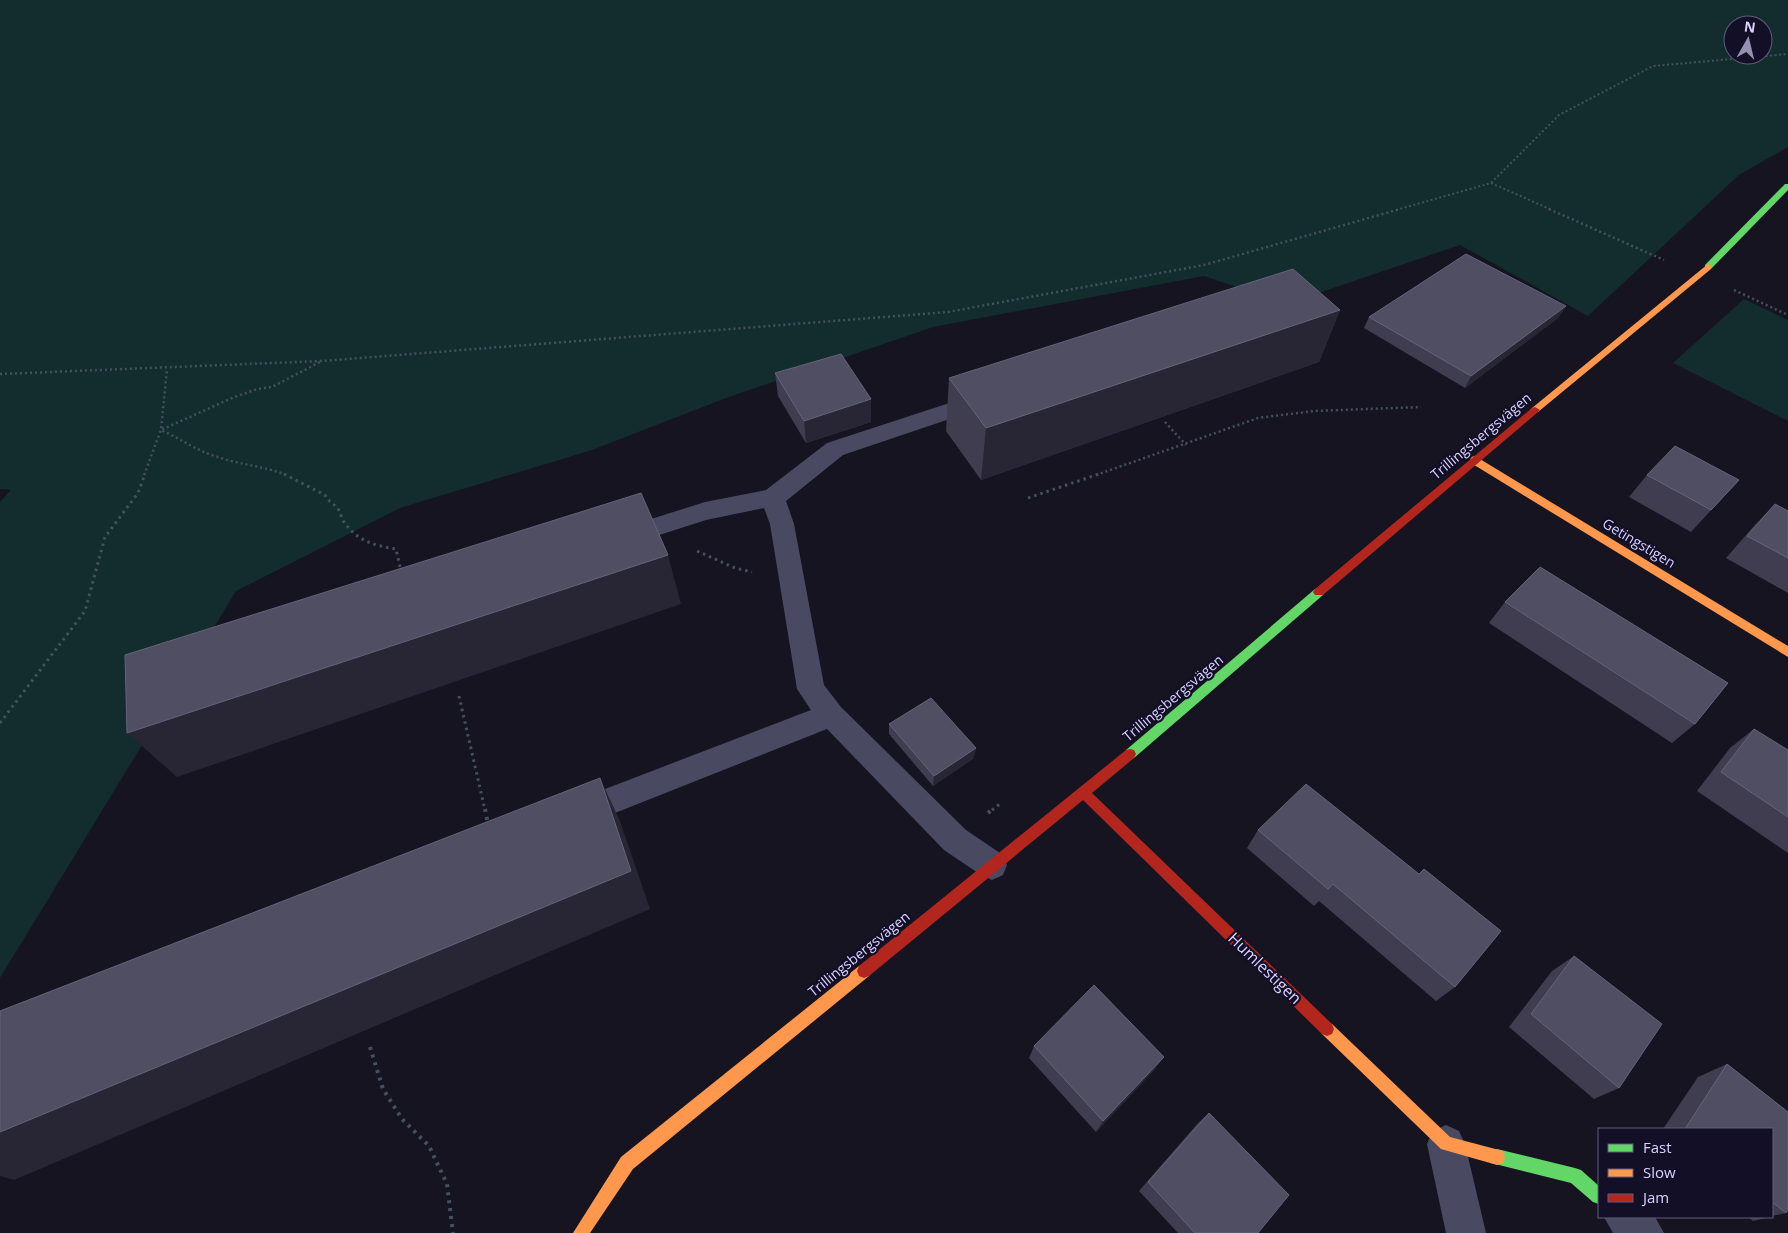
<svg xmlns="http://www.w3.org/2000/svg" width="1788" height="1233" viewBox="0 0 1788 1233" font-family="'Open Sans',sans-serif">
<style>
.green{fill:#132c2d;fill-rule:evenodd}
.lines{fill:none;stroke-linecap:round;stroke-linejoin:round}
.path-far3{stroke:#44505f;stroke-width:2;stroke-dasharray:2 2.5;stroke-linecap:butt}
.path-far2{stroke:#44505f;stroke-width:2.5;stroke-dasharray:2 3;stroke-linecap:butt}
.path-far1{stroke:#44505f;stroke-width:3;stroke-dasharray:2.5 4;stroke-linecap:butt}
.path{stroke:#44505f;stroke-width:4;stroke-dasharray:3 5;stroke-linecap:butt}
.lane{fill:#4a4962;fill-rule:evenodd}
.street{fill:#4a4962;fill-rule:evenodd}
.fast{fill:#63d668;fill-rule:evenodd}
.slow{fill:#ff974d;fill-rule:evenodd}
.jam{fill:#b3261e;fill-rule:evenodd}
.wall{fill:#403d50}
.shaded-wall{fill:#282635}
.building{fill:#504e63;stroke:#66637b}
.labels{text-anchor:middle;stroke-width:4.5;stroke-linejoin:round;paint-order:stroke}
.street-label{font-size:14px;fill:#d9d4ff;stroke:#130f26}
.near-street-label{font-size:16px;fill:#d9d4ff;stroke:#130f26}
</style>
<rect width="100%" height="100%" fill="#161421"/>
<path class="green" d="M0 0H1788V147L1739 175 1588 316 1460 245 1286 304 1204 276 933 327 726 398 592 450 400 508 236 591 0 978V502L11 490 0 489ZM1733 25H1763V55H1733Z
M1744 299 1788 320V421L1673 363Z"/>
<g class="lines">
<path class="path-far3" d="M1491 183 1552 210
M1396 210 1491 183 1559 115 1653 66 1788 54"/>
<path class="path-far2" d="M1549 209 1664 260
M1734 290 1788 315
M0 374 322 361 948 312 1204 265 1400 209
M1165 422 1186 445
M144 475 161 430 167 369
M286 475C265 466 240 465 218 457 197 451 181 439 161 430L232 398 257 389 272 387 320 362
M1096 475 1258 418 1314 411 1421 407"/>
<path class="path-far1" d="M284 474 325 495C328 502 334 503 338 509 341 513 341 519 345 523 357 541 376 546 396 549L401 571
M1028 498 1099 474
M697 551 735 568 752 572
M459 696 485 810
M0 723 85 611 105 537 138 493 145 474
M992 810 1001 803"/>
<path class="path" d="M485 809 488 824
M988 813 993 809
M370 1047 383 1089 402 1119 429 1146 447 1184 453 1233"/>
<path class="lane" d="M980 393 988 396 991 401 988 406 843 455 786 501 794 524 824 685 841 707 966 830 1003 855 1007 865 1003 875 992 880 981 875 944 850 827 729 577 828 566 824 562 814 566 804 811 710 797 689 770 524 764 508 706 520 622 547 613 545 610 538 613 531 705 502 766 490 827 443Z"/>
<path class="street" d="M1446 1125 1459 1131 1465 1144 1486 1233H1446L1427 1144 1433 1131Z
M1604 1217H1655L1664 1233H1613Z"/>
<path class="fast" d="M1785 184H1788V190L1711 269H1705V265Z
M1319 588 1323 589 1325 592 1323 595 1134 758 1130 759 1126 758 1124 754 1126 750 1315 589Z
M1497 1149 1575 1168 1581 1170 1599 1186V1204L1593 1202 1571 1183 1491 1163 1489 1157 1491 1151Z"/>
<path class="slow" d="M1708 264 1711 265V269L1538 412H1532L1530 410 1532 408Z
M1475 456 1788 646V657L1471 463 1470 460 1471 457Z
M864 964 869 966 871 971 869 976 633 1169 590 1233H573L621 1157 859 966Z
M1327 1022 1332 1024 1450 1137 1503 1151 1505 1157 1503 1163 1497 1165 1441 1149 1322 1034 1320 1029 1322 1024Z"/>
<path class="jam" d="M1535 407 1540 410 1538 412 1323 595H1315L1313 592 1315 589 1532 408Z
M1130 749 1134 750 1136 754 1134 758 1092 793 1332 1024 1334 1029 1332 1034 1327 1036 1322 1034 1083 800 869 976 864 978 859 976 857 971 859 966 1126 750Z"/>
</g>
<path class="wall" d="M1566 306 1558 318 1465 388 1364 328 1369 317Z
M1340 310 1319 362 981 480 946 431 949 378Z
M775 373 871 399V422L806 443 778 396Z
M1647 475 1739 480 1691 532 1629 497Z
M1775 504 1788 511V593L1726 558 1754 526Z
M1505 602 1695 724 1672 743 1489 623Z
M889 724 974 758 933 786 889 734Z
M1754 729 1788 750V853L1697 791 1730 748Z
M1258 830 1419 874 1455 987 1436 1001 1319 901 1314 906 1247 848Z
M1574 956 1619 1088 1594 1099 1509 1027 1552 971Z
M1034 1046 1155 1069 1096 1132 1029 1058Z
M1727 1064 1788 1112V1209L1786 1213 1772 1216V1129H1663L1698 1077Z
M1209 1113 1258 1233H1178L1139 1191 1198 1123Z
M1748 1217H1770L1753 1221Z"/>
<path class="shaded-wall" d="M1566 306 1558 318 1465 388 1471 376Z
M1340 310 1319 362 981 480 986 428Z
M871 399V422L806 443 804 421Z
M1739 480 1719 502 1691 532 1711 510Z
M668 555 681 604 177 777 127 733Z
M976 748 974 758 933 786 934 776Z
M600 778 620 821 650 909 14 1180 0 1176V1132Z
M1164 1057 1155 1069 1096 1132 1103 1121Z"/>
<path class="building" d="M1466 254 1566 306 1471 376 1369 317Z
M1293 269 1340 310 986 428 949 378Z
M841 354 871 399 804 421 775 373Z
M1675 446 1739 480 1711 510 1647 475Z
M641 493 668 555 127 733 125 655Z
M1775 504 1788 511V558L1747 536Z
M1540 567 1728 683 1695 724 1505 602Z
M931 698 976 748 934 776 889 724Z
M1754 729 1788 750V817L1721 772Z
M600 778 631 871 0 1132V1011Z
M1306 784 1419 874 1424 869 1501 931 1455 987 1333 884 1328 889 1258 830Z
M1574 956 1662 1024 1619 1088 1531 1014Z
M1094 985 1164 1057 1103 1121 1034 1046Z
M1727 1064 1788 1112V1209L1786 1213 1772 1202V1129H1685Z
M1209 1113 1289 1195 1258 1233H1195L1148 1182Z"/>
<g class="labels">
<g class="street-label">
<text transform="translate(1481 436) rotate(-40)" y="5">Trillingsbergsvägen</text>
<text transform="translate(1639 543) rotate(31)" y="5">Getingstigen</text>
<text transform="translate(1173 698) rotate(-40)" y="5">Trillingsbergsvägen</text>
<text transform="translate(859 954) rotate(-39)" y="5">Trillingsbergsvägen</text>
</g>
<g class="near-street-label">
<text transform="translate(1265 968) rotate(44)" y="6">Humlestigen</text>
</g>
</g>
<rect x="1598" y="1128" width="175" height="90" fill="#130f26" stroke="#625e7d"/>
<rect x="1608" y="1144" width="25" height="8" fill="#63d668" stroke="#625e7d"/>
<text x="1643" y="1153" font-size="15" fill="#d9d4ff">Fast</text>
<rect x="1608" y="1169" width="25" height="8" fill="#ff974d" stroke="#625e7d"/>
<text x="1643" y="1178" font-size="15" fill="#d9d4ff">Slow</text>
<rect x="1608" y="1194" width="25" height="8" fill="#b3261e" stroke="#625e7d"/>
<text x="1643" y="1203" font-size="15" fill="#d9d4ff">Jam</text>
<g transform="translate(1748 40) rotate(8)"><circle r="24" fill="#130f26" stroke="#625e7d"/>
<path d="M0-4L9 19L0 12L-9 19Z" fill="#9591b1"/>
<text y="-8" font-size="14" font-weight="bold" text-anchor="middle" fill="#d9d4ff">N</text>
</g>
</svg>
